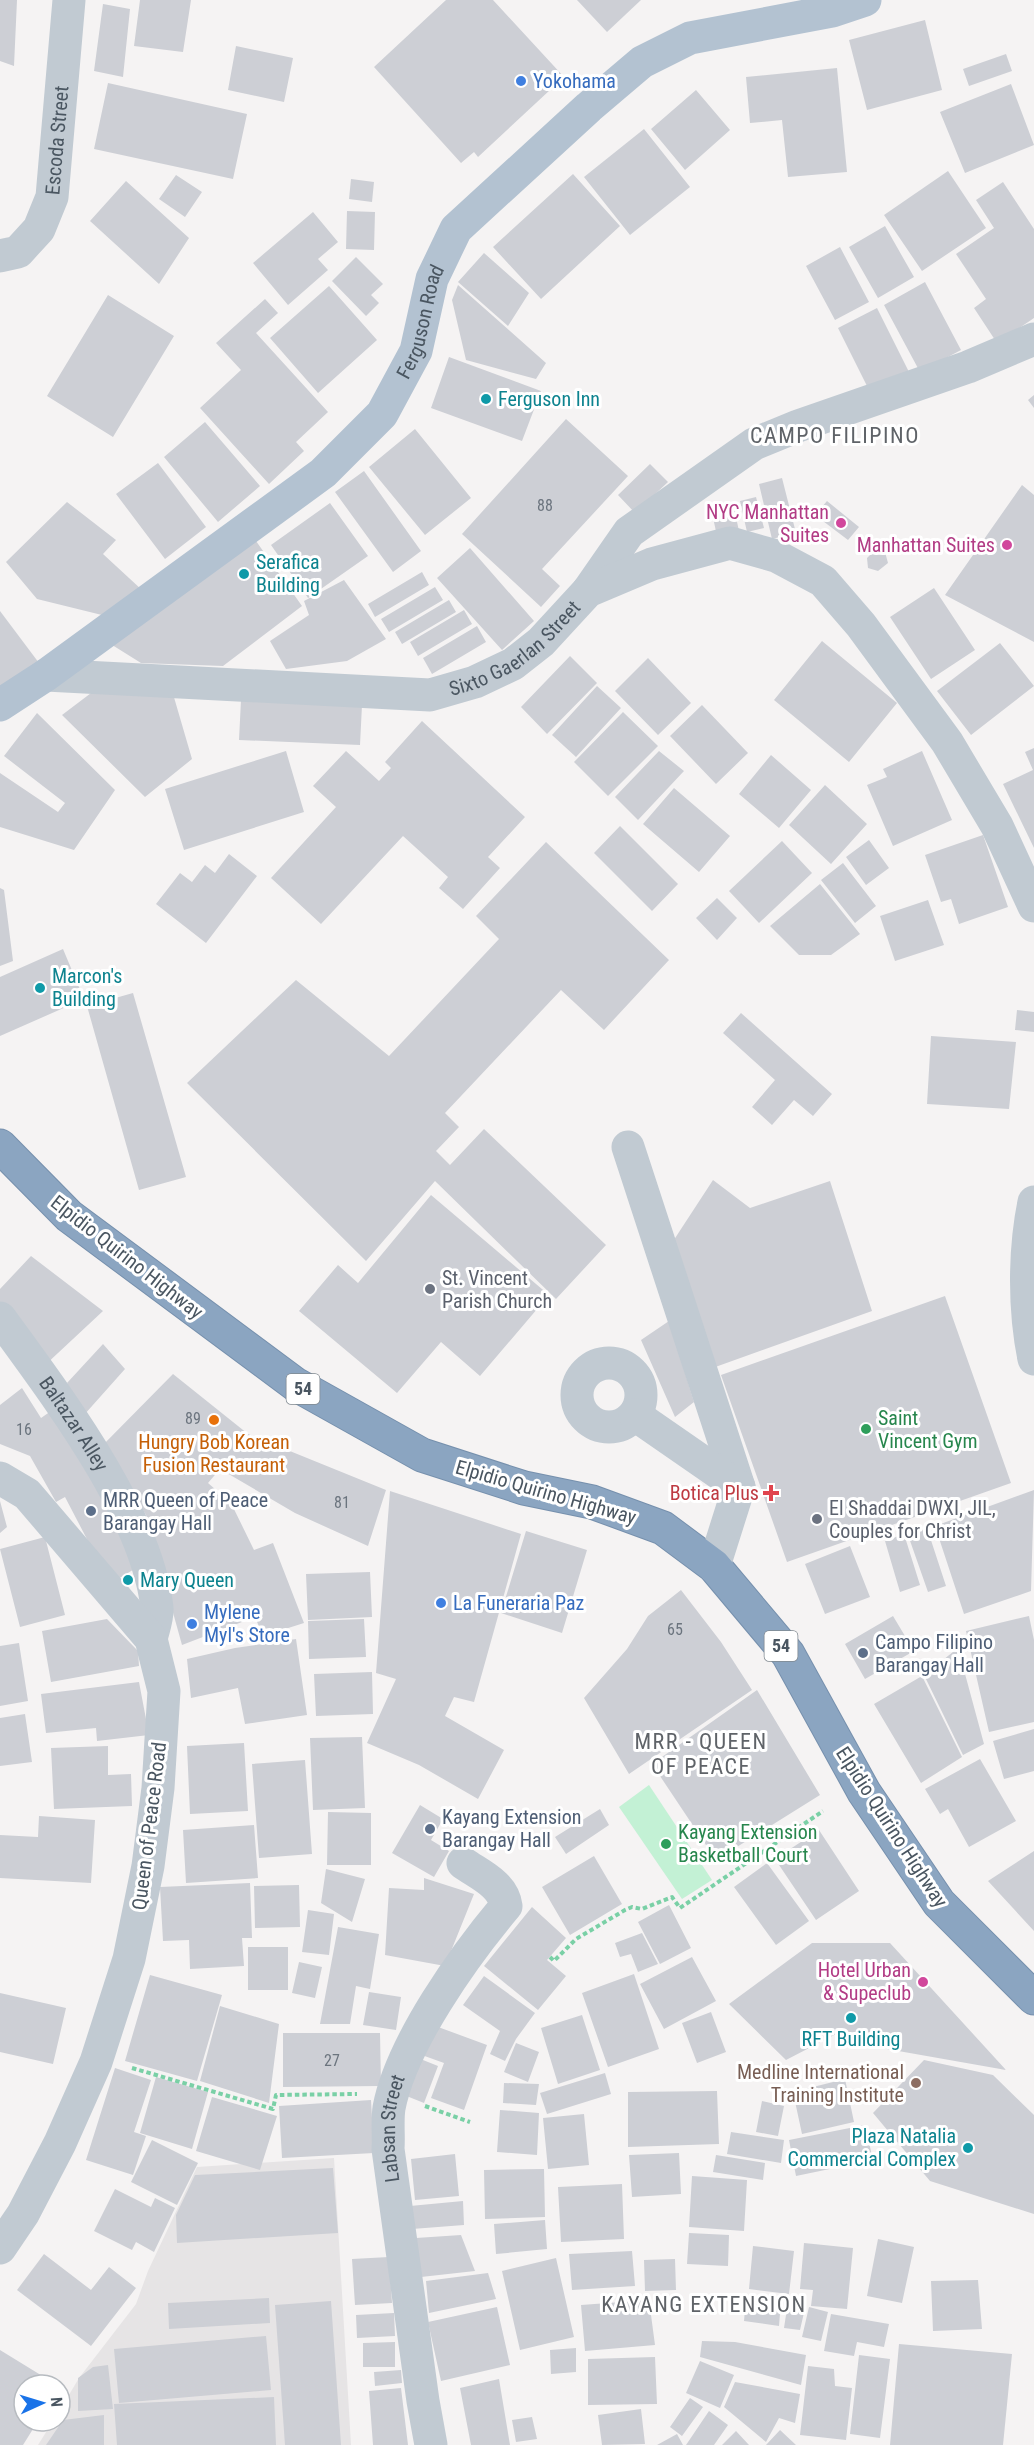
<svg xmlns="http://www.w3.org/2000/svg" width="1034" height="2445" viewBox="0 0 1034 2445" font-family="'Roboto Condensed',sans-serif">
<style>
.education{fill:#e6e4e5}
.green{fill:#c3f1d5}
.building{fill:#cdcfd5}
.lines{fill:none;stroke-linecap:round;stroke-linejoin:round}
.highway-casing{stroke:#7690ad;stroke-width:35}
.path{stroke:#7ad0a6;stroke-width:4;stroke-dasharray:4.5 3;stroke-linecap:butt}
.minor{stroke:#c1cad2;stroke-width:33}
.major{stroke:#b3c2d1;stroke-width:33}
.highway{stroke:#8ba5c1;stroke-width:33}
.shop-dot{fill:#3f7fe0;stroke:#fff;stroke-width:2}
.culture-dot{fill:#0f9aa8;stroke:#fff;stroke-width:2}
.hotel-dot{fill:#d1479c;stroke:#fff;stroke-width:2}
.worship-dot{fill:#6b7280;stroke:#fff;stroke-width:2}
.food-dot{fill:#e8710a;stroke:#fff;stroke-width:2}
.leisure-dot{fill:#2e9e5b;stroke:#fff;stroke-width:2}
.health-dot{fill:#e0444e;stroke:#fff;stroke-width:2}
.service-dot{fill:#5c6f8a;stroke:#fff;stroke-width:2}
.education-dot{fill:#8d6e63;stroke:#fff;stroke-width:2}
.labels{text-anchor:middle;stroke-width:6;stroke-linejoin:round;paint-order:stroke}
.number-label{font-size:16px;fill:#6b747e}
.shield{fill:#fff;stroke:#808990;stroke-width:1.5}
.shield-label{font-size:18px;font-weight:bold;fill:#4a5661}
.shop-label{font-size:20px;fill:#366cbe;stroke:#fff;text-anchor:start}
.street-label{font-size:20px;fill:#4a5661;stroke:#fff}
.culture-label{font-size:20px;fill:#0d838f;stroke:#fff;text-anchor:start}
.hotel-label{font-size:20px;fill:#b23c85;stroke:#fff;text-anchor:end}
.worship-label{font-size:20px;fill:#5b616d;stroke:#fff;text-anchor:start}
.leisure-label{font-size:20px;fill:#27864d;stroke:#fff;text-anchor:start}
.food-label{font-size:20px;fill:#c56008;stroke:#fff}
.health-label{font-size:20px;fill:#be3a42;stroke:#fff;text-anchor:end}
.service-label{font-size:20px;fill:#4e5e75;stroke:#fff;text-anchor:start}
.education-label{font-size:20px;fill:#785e54;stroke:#fff;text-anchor:end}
.quarter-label{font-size:22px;letter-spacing:1.5px;fill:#5f6368;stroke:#fff}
</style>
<rect width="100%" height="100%" fill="#f5f3f3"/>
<path class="education" d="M334 2158 351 2445H38L53 2421H60V2410L79 2378 136 2304 148 2271 197 2167Z"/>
<path class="green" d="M649 1785 712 1880 682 1899 619 1807Z"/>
<path class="building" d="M0 0H17L14 66 0 61Z
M140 0H191L183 52 134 46Z
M446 0H493L564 77 478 157 474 152 461 163 374 67Z
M577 0H641L607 32Z
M103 4 130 9 123 77 94 71Z
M925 20 942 90 867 110 849 40Z
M236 46 293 58 284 102 228 90Z
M1006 54 1012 71 969 86 963 69Z
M837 68 847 172 788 177 782 120 750 123 746 77Z
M108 83 247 114 233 179 94 149Z
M1011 84 1034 145 965 173 940 112Z
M696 90 730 130 685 170 651 129Z
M644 129 690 187 630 235 584 177Z
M948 171 986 228 922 271 884 215Z
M573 174 620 226 541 299 493 247Z
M176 175 202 192 185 217 159 199Z
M351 179 374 182 372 202 349 199Z
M126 181 189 238 159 284 90 221Z
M1003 182 1034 229V318L997 343 974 308 986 299 956 254 994 228 976 200Z
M347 211 375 212 374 250 346 249Z
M313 212 338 242 318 259 328 270 288 305 253 263Z
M885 226 914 277 878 298 849 247Z
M840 247 869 302 835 320 806 266Z
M484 253 529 293 508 326 458 282Z
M356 257 383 284 371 295 379 303 366 316 332 281Z
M925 282 961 350 920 372 884 305Z
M458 285 546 363 536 379 466 360 452 300Z
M329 286 377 340 318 393 270 338Z
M108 295 174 336 113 437 47 396Z
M265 299 278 313 256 333 328 412 296 442 304 451 269 484 200 408 241 370 216 343Z
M877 308 909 372 870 392 838 328Z
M449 357 541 391 522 441 431 408Z
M1034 395V408L1028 400Z
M566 419 628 476 542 569 560 586 541 607 462 534Z
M205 422 260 486 218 522 164 457Z
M415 429 471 498 425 535 369 467Z
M158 463 206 527 165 559 116 494Z
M650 464 668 482 635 513 618 495Z
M364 471 421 551 393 572 335 492Z
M782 478 796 533 772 539 759 484Z
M1022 485 1034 495V642L945 595Z
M756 497 764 528 747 532 740 501Z
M827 501 859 527 848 540 815 515Z
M67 502 116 540 103 554 142 590 106 616 37 599 6 562Z
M330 503 368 556 308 598 271 545Z
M734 508 739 531 717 536 712 513Z
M256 541 302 606 223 666 141 663 109 643Z
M470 548 534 621 502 650 437 578Z
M874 551 885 552 888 563 878 571 868 568 867 558Z
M422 572 429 585 375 617 368 604Z
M344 580 386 639 347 661 286 669 270 641 309 615 304 601Z
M435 587 443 600 389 632 381 619Z
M934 588 975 650 931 679 890 617Z
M449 600 456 612 402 644 395 632Z
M464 610 472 624 418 656 410 642Z
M0 611 39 663 0 694Z
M477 626 486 642 432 674 423 658Z
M822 641 897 703 849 762 774 700Z
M1000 643 1034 686 971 735 937 691Z
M570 656 597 683 547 734 521 707Z
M648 658 691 703 658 735 615 691Z
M597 686 621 708 576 757 552 735Z
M99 687H171L192 759 145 797 62 715Z
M241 700 362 705 360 745 239 740Z
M702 705 748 753 716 784 670 736Z
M623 712 658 746 608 796 574 762Z
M37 713 115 790 74 850 0 827V773L58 812 65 803 4 756Z
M422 721 525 817 488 857 500 868 463 909 439 888 448 877 403 836 321 924 271 878 336 807 313 786 346 751 379 781 391 768 385 762Z
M1034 748V848L1003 784 1033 770 1025 752Z
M286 751 304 812 184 850 165 789Z
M659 751 684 771 638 820 615 797Z
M922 751 952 820 893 846 867 785 887 777 883 769Z
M771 755 811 790 779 828 739 794Z
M825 785 867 824 831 864 789 825Z
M674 788 730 836 699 872 643 824Z
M620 826 678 884 652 911 594 853Z
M983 835 1008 907 959 924 951 899 941 902 925 855Z
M869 840 889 868 866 885 846 857Z
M782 841 812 873 759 923 729 891Z
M546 842 669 960 604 1030 561 990 445 1113 459 1127 436 1151 450 1165 484 1129 606 1245 556 1299 435 1181 366 1261 187 1083 296 980 389 1056 499 939 476 916Z
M229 854 257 876 206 943 156 904 180 873 192 882 205 865 215 873Z
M843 863 876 906 855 923 821 880Z
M820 884 860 934 831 955H799L770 926Z
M0 888 4 890 13 961 0 966Z
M717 898 737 918 717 940 696 918Z
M928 900 944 945 895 961 880 916Z
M63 949 84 999 0 1036V977Z
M133 993 186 1177 139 1190 87 1006Z
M1017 1010 1034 1012V1032L1015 1030Z
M741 1013 832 1094 813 1116 794 1100 772 1125 752 1107 775 1080 723 1033Z
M931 1036 1016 1042 1009 1109 927 1104Z
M713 1180 750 1208 830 1181 872 1311 707 1370 666 1252Z
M431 1195 549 1295 480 1376 441 1342 397 1393 299 1311 338 1265 358 1283Z
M31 1256 103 1311 43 1367 0 1307V1289Z
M945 1296 1011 1483 787 1562 721 1375Z
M669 1321 694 1402 675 1417 641 1340Z
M103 1344 125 1369 84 1415 67 1383Z
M173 1374 248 1434 386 1490 368 1546 295 1513 220 1469 208 1483 231 1503 254 1550 273 1543 304 1623 263 1636 255 1617 182 1645 146 1515 126 1481 101 1447Z
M22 1388 41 1418 54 1409 117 1526 136 1568 118 1579 89 1543 65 1497 56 1502 30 1456 0 1444V1405Z
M1034 1490 1031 1591 964 1614 935 1526Z
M390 1491 521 1534 474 1702 454 1697 445 1716 504 1750 478 1799 419 1765 367 1743 396 1679 376 1673Z
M0 1501 7 1527 0 1533Z
M927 1528 946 1586 928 1592 908 1535Z
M526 1531 587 1550 562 1633 501 1613Z
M904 1534 920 1585 900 1592 885 1541Z
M45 1537 65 1615 20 1627 0 1549Z
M850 1546 870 1597 825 1614 805 1564Z
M370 1572 372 1617 308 1620 306 1574Z
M681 1590 721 1642 752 1690 629 1774 584 1698 627 1649 648 1616Z
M893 1616 914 1651 865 1679 845 1644Z
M1029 1616 1034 1640V1722L989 1732 966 1631Z
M107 1619 138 1651 139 1666 51 1682 42 1631Z
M364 1619 366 1657 309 1659 308 1621Z
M296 1639 307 1715 245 1724 238 1688 191 1698 187 1659 235 1648Z
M19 1643 28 1701 0 1706V1646Z
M958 1648 984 1744 963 1755 924 1675Z
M372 1672 373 1714 316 1716 314 1674Z
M922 1676 962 1757 921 1783 874 1704Z
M139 1682 149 1735 97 1741 96 1728 46 1733 41 1694Z
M757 1690 820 1795 716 1860 652 1764Z
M25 1714 32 1762 0 1766V1718Z
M1034 1729V1771L1004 1779 993 1741Z
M362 1737 365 1808 313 1810 310 1738Z
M244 1743 248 1811 190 1814 187 1746Z
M108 1746V1775L131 1774 132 1806 54 1809 51 1748Z
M980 1759 1016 1821 969 1847 948 1809 940 1814 925 1789Z
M305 1760 312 1854 259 1858 252 1764Z
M420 1805 443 1819 431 1840 449 1851 434 1877 392 1853Z
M600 1809 609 1825 566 1854 555 1837Z
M328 1812 371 1813V1865H327Z
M39 1816 95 1820 91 1883 0 1878V1835L38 1837Z
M254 1825 258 1878 186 1883 183 1830Z
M819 1830 859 1891 816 1920 775 1859Z
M1034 1851V1931L988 1881Z
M594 1856 622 1904 570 1935 542 1887Z
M767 1863 809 1921 776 1945 734 1887Z
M326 1869 365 1879 352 1922 321 1903Z
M424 1878 474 1894 445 1966 385 1955 389 1888 424 1890Z
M250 1883 252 1938H242L244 1966 190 1969 189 1940 163 1941 160 1887Z
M299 1885 300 1927 255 1928 254 1886Z
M669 1905 691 1948 660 1964 638 1922Z
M532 1907 566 1938 547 1960 566 1976 538 2010 484 1966Z
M308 1910 334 1914 329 1955 302 1952Z
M338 1927 379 1934 370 1989 356 1986 350 2024H320Z
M642 1933 658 1964 638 1972 631 1954 620 1957 615 1943Z
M812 1943H890L1006 2070 853 2043 840 2032 786 2060 729 2004Z
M248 1947H288V1990H248Z
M692 1957 716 2001 664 2029 640 1984Z
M299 1962 322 1967 315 1998 292 1993Z
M634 1974 659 2049 608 2067 582 1993Z
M150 1975 222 1995 197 2081 125 2061Z
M484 1976 535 2013 516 2039 505 2061 490 2054 500 2031 463 2005Z
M369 1992 401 1997 396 2030 363 2025Z
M0 1993 66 2008 53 2064 0 2052Z
M220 2006 279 2024 269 2103 200 2081Z
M711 2012 726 2052 697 2063 682 2023Z
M582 2015 600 2070 558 2084 541 2028Z
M430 2024 487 2045 464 2110 431 2098 444 2063 419 2054Z
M283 2033H380L381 2086 283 2087Z
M516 2043 539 2052 528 2082 504 2072Z
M413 2056 438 2066 424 2103 399 2093Z
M924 2060 993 2075 1034 2115V2214L930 2181 873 2113Z
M115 2068 151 2080 134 2132 146 2136 133 2175 86 2160Z
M605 2073 611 2094 547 2114 540 2093Z
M156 2077 208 2092 192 2149 140 2133Z
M845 2079 854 2122 802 2134 793 2092Z
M504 2083 539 2084 536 2105 503 2103Z
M717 2091 719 2144 628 2147V2092Z
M212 2097 277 2116 260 2170 196 2151Z
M371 2100 374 2153 282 2158 279 2106Z
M762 2101 784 2106 778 2136 756 2132Z
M500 2110 539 2113 537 2155 497 2152Z
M584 2114 589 2165 548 2169 543 2118Z
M865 2125 873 2160 796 2176 789 2140Z
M731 2132 784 2140 781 2163 727 2154Z
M152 2140 198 2163 177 2205 131 2182Z
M679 2153 681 2194 632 2197 629 2155Z
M455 2154 459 2196 415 2200 411 2159Z
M716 2155 765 2163 763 2180 713 2172Z
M333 2168 338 2233 177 2243 176 2215 195 2175Z
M544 2169 545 2217 485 2219 484 2170Z
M692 2176 747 2180 744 2231 689 2227Z
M622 2184 624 2239 561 2242 558 2187Z
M115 2189 151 2207 155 2198 175 2208 154 2252 136 2242 132 2250 94 2231Z
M463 2201 464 2225 412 2229 410 2206Z
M545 2220 547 2249 496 2254 494 2224Z
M689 2233 729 2235 728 2266 687 2264Z
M461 2235 475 2271 421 2277 416 2238Z
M878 2239 914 2247 902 2303 867 2296Z
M804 2243 853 2248 847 2309 811 2306 813 2290 800 2289Z
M753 2246 794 2251 789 2294 749 2289Z
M632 2251 635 2286 572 2290 569 2254Z
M44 2254 91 2290 109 2267 136 2288 91 2346 17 2290Z
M389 2257 392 2303 355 2305 352 2259Z
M556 2258 574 2337 520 2350 502 2271Z
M675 2259 676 2290 645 2291 644 2260Z
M488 2273 496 2299 429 2313 426 2281Z
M978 2280 982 2329 933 2331 931 2281Z
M746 2297 781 2301 779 2326 744 2321Z
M269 2298 270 2323 169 2329 168 2303Z
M649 2300 655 2345 585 2351 581 2305Z
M331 2301 341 2445H285L275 2305Z
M788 2302 806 2304 800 2330 784 2328Z
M497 2307 510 2365 441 2381 428 2322Z
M809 2307 828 2312 821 2341 802 2337Z
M394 2313 395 2336 357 2338 356 2315Z
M831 2314 889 2324 884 2347 857 2342 854 2356 824 2351Z
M266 2336 271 2390 119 2403 114 2349Z
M702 2341 735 2342 806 2355 801 2385 700 2357Z
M395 2342V2367H363V2343Z
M899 2344 1012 2354 1003 2445H890Z
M576 2348V2372L551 2374 550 2350Z
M0 2350 57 2385H24V2421H38L23 2445H0Z
M859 2355 890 2359 880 2438 850 2434Z
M655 2357 657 2404 588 2405V2359Z
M700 2361 734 2375 720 2408 686 2393Z
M108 2365 113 2409 78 2411V2378L93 2367Z
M808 2366 834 2369 835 2386 852 2388 846 2440 800 2435Z
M401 2370 402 2383 375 2386 374 2372Z
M499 2379 510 2445H471L460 2388Z
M735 2382 800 2394 795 2423 779 2418 766 2442 724 2407Z
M401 2388 408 2445H373L369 2391Z
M274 2397 276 2445H117L114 2404Z
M690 2398 703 2407 682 2436 670 2427Z
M641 2409 645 2444 602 2445 598 2415Z
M709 2411 728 2425 714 2445H686Z
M104 2415V2445H46L63 2420Z
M532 2417 537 2439 516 2442 512 2420Z
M780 2430 796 2445H766Z
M736 2431 749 2445H722Z
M677 2434 683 2445H657Z"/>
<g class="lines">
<g class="highway-casing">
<path id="highway" d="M0 1146 69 1216 295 1384 422 1455 524 1488 592 1502 663 1528 714 1566 788 1654 864 1792 939 1903 1034 1998"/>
</g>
<path class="path" d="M550 1957 554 1961 576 1939 625 1910 632 1907 642 1909 672 1897 680 1908 823 1811
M132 2068 273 2109 276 2095 357 2094
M425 2106 470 2122"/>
<g class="minor">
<path id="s1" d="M0 256 18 252 39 229 52 197 69 0"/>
<path d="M588 591 629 532 754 444 798 426 968 367 1034 339"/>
<path id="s2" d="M46 675 430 695 475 682 513 664 541 642 588 591 652 564 730 543 776 556 823 581 861 625 947 742 997 826 1034 906"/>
<path d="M628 1147 739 1487 714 1566"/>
<path d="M1034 1202C1024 1251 1024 1310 1034 1359"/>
<path id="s3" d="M0 1318C55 1394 147 1513 157 1608 158 1617 153 1630 151 1639"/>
<circle cx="609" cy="1395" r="32"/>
<path d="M635 1415 739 1487"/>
<path d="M0 1478 27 1494 151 1639 164 1691 158 1788 148 1866 129 1959 96 2062 60 2143 23 2214 0 2248"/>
<path id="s4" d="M431 2445 423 2401 388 2149C389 2136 387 2121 389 2108 401 2044 464 1956 506 1906 503 1884 480 1875 463 1863"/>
</g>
<path class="major" id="s5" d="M0 705 46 675 323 473 382 414 416 351 432 279 456 229 589 107 642 62 690 38 832 11 865 0"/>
<use href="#highway" class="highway"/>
</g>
<g class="shop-dot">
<circle cx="521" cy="81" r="6"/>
<circle cx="441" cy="1603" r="6"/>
<circle cx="192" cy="1624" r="6"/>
</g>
<g class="culture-dot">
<circle cx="486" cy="399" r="6"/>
<circle cx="244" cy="574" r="6"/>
<circle cx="40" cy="988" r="6"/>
<circle cx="128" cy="1580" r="6"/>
<circle cx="851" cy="2018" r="6"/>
<circle cx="968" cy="2148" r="6"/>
</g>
<g class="hotel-dot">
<circle cx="841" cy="523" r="6"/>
<circle cx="1007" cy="545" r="6"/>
<circle cx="923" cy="1982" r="6"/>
</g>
<g class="worship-dot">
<circle cx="430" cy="1289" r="6"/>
<circle cx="817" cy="1519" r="6"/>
</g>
<circle class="food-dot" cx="214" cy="1420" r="6"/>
<g class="leisure-dot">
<circle cx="866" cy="1429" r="6"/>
<circle cx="666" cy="1844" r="6"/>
</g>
<path class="health-dot" d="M768 1484h6v6h6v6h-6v6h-6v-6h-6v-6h6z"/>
<g class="service-dot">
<circle cx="91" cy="1511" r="6"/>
<circle cx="863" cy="1653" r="6"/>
<circle cx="430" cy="1829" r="6"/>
</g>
<circle class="education-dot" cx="916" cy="2083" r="6"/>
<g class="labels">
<g class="number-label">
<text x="545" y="511">88</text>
<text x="193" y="1424">89</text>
<text x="24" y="1435">16</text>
<text x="342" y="1508">81</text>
<text x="675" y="1635">65</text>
<text x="332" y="2066">27</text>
</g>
<g class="shield">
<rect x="286.5" y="1374" width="33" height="30" rx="4.5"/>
<rect x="764.5" y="1631" width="33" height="30" rx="4.5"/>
</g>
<g class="shield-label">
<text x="303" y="1395">54</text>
<text x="781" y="1652">54</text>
</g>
<g class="shop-label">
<text x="533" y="88">Yokohama</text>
<text x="453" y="1610">La Funeraria Paz</text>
<text x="204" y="1619">Mylene<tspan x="204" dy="23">Myl's Store</tspan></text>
</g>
<g class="street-label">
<text dy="7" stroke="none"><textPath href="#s1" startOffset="141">Escoda Street</textPath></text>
<text dy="7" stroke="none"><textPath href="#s5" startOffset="582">Ferguson Road</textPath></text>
<text dy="7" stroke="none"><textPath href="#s2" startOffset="483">Sixto Gaerlan Street</textPath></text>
<text transform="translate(127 1257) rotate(38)" y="7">Elpidio Quirino Highway</text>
<text dy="7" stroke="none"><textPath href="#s3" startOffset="129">Baltazar Alley</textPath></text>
<text transform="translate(546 1492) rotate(16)" y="7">Elpidio Quirino Highway</text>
<text transform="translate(149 1826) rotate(-83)" y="7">Queen of Peace Road</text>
<text transform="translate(892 1827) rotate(57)" y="7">Elpidio Quirino Highway</text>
<text dy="7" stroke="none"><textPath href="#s4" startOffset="320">Labsan Street</textPath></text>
</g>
<g class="culture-label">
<text x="498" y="406">Ferguson Inn</text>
<text x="256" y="569">Serafica<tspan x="256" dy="23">Building</tspan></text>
<text x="52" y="983">Marcon's<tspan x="52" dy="23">Building</tspan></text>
<text x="140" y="1587">Mary Queen</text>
<text x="851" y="2046" text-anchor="middle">RFT Building</text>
<text x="956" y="2143" text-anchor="end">Plaza Natalia<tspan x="956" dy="23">Commercial Complex</tspan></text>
</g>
<g class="hotel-label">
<text x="829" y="519">NYC Manhattan<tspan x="829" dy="23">Suites</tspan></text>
<text x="995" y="552">Manhattan Suites</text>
<text x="911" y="1977">Hotel Urban<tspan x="911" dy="23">&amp; Supeclub</tspan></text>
</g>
<g class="worship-label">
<text x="442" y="1285">St. Vincent<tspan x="442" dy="23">Parish Church</tspan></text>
<text x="829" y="1515">El Shaddai DWXI, JIL,<tspan x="829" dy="23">Couples for Christ</tspan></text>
</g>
<g class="leisure-label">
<text x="878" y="1425">Saint<tspan x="878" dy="23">Vincent Gym</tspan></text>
<text x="678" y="1839">Kayang Extension<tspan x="678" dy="23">Basketball Court</tspan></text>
</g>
<g class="food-label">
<text x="214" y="1449">Hungry Bob Korean<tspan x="214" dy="23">Fusion Restaurant</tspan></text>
</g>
<g class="health-label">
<text x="759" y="1500">Botica Plus</text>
</g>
<g class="service-label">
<text x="103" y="1507">MRR Queen of Peace<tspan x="103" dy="23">Barangay Hall</tspan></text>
<text x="875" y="1649">Campo Filipino<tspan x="875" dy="23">Barangay Hall</tspan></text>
<text x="442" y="1824">Kayang Extension<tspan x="442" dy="23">Barangay Hall</tspan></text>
</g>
<g class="education-label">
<text x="904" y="2079">Medline International<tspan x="904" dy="23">Training Institute</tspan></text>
</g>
<g class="quarter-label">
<text x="835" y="443">CAMPO FILIPINO</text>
<text x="701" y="1749">MRR - QUEEN<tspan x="701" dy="25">OF PEACE</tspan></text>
<text x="704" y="2312">KAYANG EXTENSION</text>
</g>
</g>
<g transform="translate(42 2403) rotate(86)"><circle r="28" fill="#ffffff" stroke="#b7bbc0" stroke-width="1.5"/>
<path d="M0-4.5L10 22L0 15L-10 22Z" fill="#1a73e8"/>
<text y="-9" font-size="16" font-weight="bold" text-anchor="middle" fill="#4a5661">N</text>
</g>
</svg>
